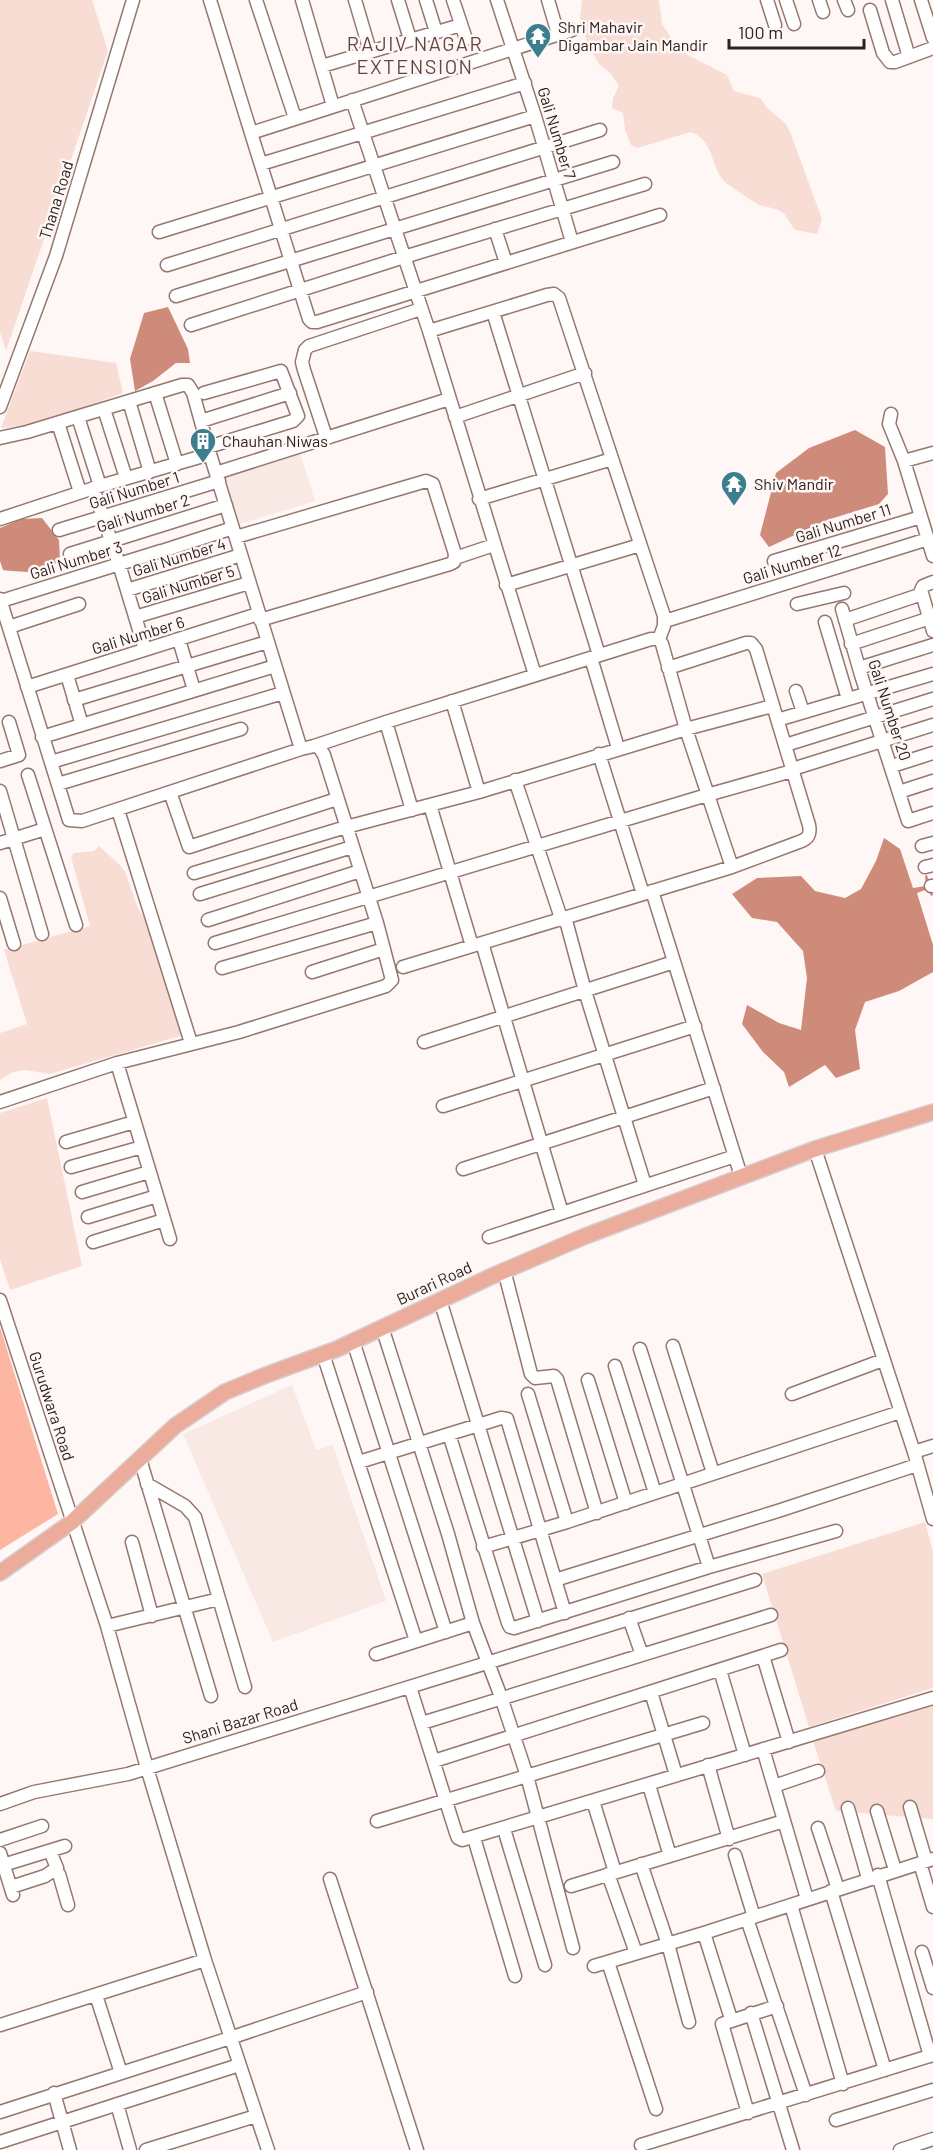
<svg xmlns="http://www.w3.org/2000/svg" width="933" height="2150" viewBox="0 0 933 2150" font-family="Barlow,sans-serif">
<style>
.built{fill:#f9e9e4}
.green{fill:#f8ddd5}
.forest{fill:#fdb6a2}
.water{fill:#cf8b79}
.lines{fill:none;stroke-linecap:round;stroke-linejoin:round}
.minor-casing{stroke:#95776f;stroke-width:15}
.major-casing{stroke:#d5d3d2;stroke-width:18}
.minor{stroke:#fff;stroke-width:12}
.major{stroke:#ecac9b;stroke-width:15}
.labels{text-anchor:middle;stroke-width:5;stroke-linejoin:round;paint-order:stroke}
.poi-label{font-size:16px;fill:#2d211e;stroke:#fef7f5;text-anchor:start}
.street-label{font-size:16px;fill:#2d211e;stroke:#fef7f5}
.quarter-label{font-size:20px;letter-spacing:1.5px;fill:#61463f;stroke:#fef7f5}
</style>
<rect width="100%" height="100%" fill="#fef7f5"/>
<path class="built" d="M300 453 315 501 237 525 222 476Z
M292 1385 316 1450 333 1445 386 1601 273 1642 183 1434Z"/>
<path class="green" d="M0 0H92L108 51 6 351 0 332Z
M582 0H659L662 24 677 47 688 55 727 75 734 91 760 98 767 108 786 124 790 132 822 219 817 234 795 230C791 225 788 218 784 214 778 208 770 208 762 206 757 205 727 184 724 181 710 165 714 140 691 132L637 148 631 145 625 130 623 113 612 108 613 98 619 86 611 74 599 64 587 43 580 17Z
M30 351 116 363 123 393 33 426 1 428Z
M99 846 119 864 125 872 138 908 150 927 182 1032 180 1036 50 1074 25 1070 13 1072 0 1080V1033L27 1024 4 950 90 926 71 857 74 853 94 851Z
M47 1098 82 1266 10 1290 0 1259V1113Z
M925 1522 933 1552V1688L809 1727 762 1574Z
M933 1704V1819L836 1811 813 1741Z"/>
<path class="forest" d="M0 1327 58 1514 0 1550Z"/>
<path class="water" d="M168 307 188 349 190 363H176L153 381 135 391 130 359 144 313Z
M855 430 885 447 888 494 879 504 827 520 769 547 760 535 776 473 809 448Z
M42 518 59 540 60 561C36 574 30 573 3 570L0 561V528L21 519Z
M884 838 900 849 913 888 926 886 925 876 927 875 933 895 931 896 928 889 917 893 933 945V972L899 991 865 1002 855 1030 860 1069 836 1078 825 1065 789 1087 784 1072 763 1052 742 1024 747 1005 779 1023 801 1030 807 978 803 951 777 922 752 918 732 894 757 878 801 876 815 891 845 898 861 889 876 861Z"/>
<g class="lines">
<g class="minor-casing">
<path id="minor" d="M210 0 251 133 572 30
M256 0 295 118
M302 0 333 106
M355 0 370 51
M398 0 410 39
M426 0 436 32
M453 0 466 39
M497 0 535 116 572 242
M548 0 558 34
M767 0 775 25
M786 0 794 24
M819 0 823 12
M844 0 848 10
M892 0 909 57
M921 0 933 38
M870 10 883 53 890 62H895L933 48
M322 66 461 25
M352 100 429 331 535 675
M251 133 309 319 312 322H317L660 215
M261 164 525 83
M495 229 506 263
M159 232 535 116
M167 265 600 130
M176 296 613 162
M493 312 599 655
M191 325 404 257 645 184
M429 331 547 295 554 294 559 298 664 616V626L659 639
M155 393 177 464
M204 393 281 371 298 416 293 421 208 447
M129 401 150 472
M0 407 56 256 133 0
M104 409 126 478
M891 414 889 424 904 461 933 556
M78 417 100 486
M455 417 585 373
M201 421 290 393
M58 423 80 492
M326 437 304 370 302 362 305 350 309 346 421 309
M0 438 27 432 182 385H188L193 393 210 454
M904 461 933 453
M216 473 449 399
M93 488 119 564 144 646
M479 499 612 459
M0 519 100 486 210 454 301 749
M59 530 219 481
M236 537 426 481 433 484 455 554 454 562 450 564 260 620
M162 551 233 528
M70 554 226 505
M455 558 494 545
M774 561 921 517
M933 582 923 586 921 590 933 631
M506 585 640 545
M127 590 241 555
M0 599 69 820 82 821 301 749 314 746 319 747 324 755 377 923 392 980 386 986 239 1032 117 1063 0 1102
M1 601 161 551
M797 604 844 593
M842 609 861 675 908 821 933 813
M135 617 249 583
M845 620 922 594
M665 621 928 539
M825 622 848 699
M9 627 79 604
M179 640 194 690
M851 644 924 620
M591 658 618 748
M668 668 746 643H751L756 649 809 825C811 835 808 839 799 842L732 867
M859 668 933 645
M67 675 82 725
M27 687 258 614
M796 691 803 712
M74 700 267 642
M452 701 479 792
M784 718 933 674
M386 722 412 810
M42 737 275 666
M792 743 933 699
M314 746 386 722 651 639H659L662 644 686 729 732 867 403 967
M599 754 643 894
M0 761 19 755 9 722
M51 762 283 693
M892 766 933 753
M799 767 933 725
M28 775 76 925
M515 780 561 918
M58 784 241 729
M0 791 42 934
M170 792 189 847 337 799
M899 792 933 781
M430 805 472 946
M118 810 191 1043
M0 843 45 829
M922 846 933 843
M925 867 933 865
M194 873 346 827 479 792 686 729 772 706
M931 886H933
M652 891 741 1176
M200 894 352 847
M0 898 14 944
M565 917 585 991 645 1185
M208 920 360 871
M215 943 707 795 792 771
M482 943 562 1213
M222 968 377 923
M312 972 384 949
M424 1042 674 962
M117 1063 170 1239
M443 1106 695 1026
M66 1142 134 1122
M815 1149 914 1452 933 1519
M71 1167 142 1147
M463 1169 714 1088
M82 1192 149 1172
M88 1217 157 1196
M489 1237 735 1156
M93 1242 164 1220
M504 1270 531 1374 535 1378 554 1376 557 1379 597 1513
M0 1300 107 1626 147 1768 205 1960 268 2150
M440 1300 538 1621
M382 1327 448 1534 473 1623 501 1697 527 1776 573 1948
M353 1341 446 1632
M673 1346 713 1473
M640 1349 709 1567
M323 1354 416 1641
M615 1366 655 1493
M588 1380 626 1503
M528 1394 567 1522
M792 1394 883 1360
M449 1434 508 1623 510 1627 514 1628 709 1567 836 1531
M914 1452 933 1446
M140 1459 211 1696
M359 1462 501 1418 507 1419 565 1613
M147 1484 185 1506 195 1517 245 1687
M132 1542 152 1616
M483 1547 567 1522 900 1412
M555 1580 781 1510 917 1465
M629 1618 642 1655
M107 1626 219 1599
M376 1654 473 1623
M763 1656 789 1742
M720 1670 745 1755
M410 1687 456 1833 458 1838 462 1840 933 1698
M651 1692 676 1775
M422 1723 771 1615
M763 1749 807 1899
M434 1761 781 1650
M708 1765 729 1839
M649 1785 670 1856
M774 1786 818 1771
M593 1801 615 1872
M0 1804 34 1792 128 1774 755 1580
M910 1807 926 1861
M848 1808 868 1878
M877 1811 895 1870
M377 1821 703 1723
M818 1828 838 1889
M504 1829 545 1965
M474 1838 515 1976
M0 1840 42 1826
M0 1853 13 1895
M735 1855 754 1917
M920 1863 933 1907
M641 1864 668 1944 689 2022
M3 1865 65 1846
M59 1874 68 1905
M608 1874 636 1953
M878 1875 930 2056
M330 1879 417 2150
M571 1886 784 1821
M11 1887 45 1876 57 1868 50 1851
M831 1891 885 2070
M791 1905 843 2084
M747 1919 806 2095
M704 1933 731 2019
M922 1952 933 1988
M608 1962 656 2109
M594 1966 704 1933 933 1859
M96 1995 121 2073
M751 2013 793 2150
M0 2025 205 1960
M54 2093 70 2150
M117 2104 130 2150
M0 2112 230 2038 367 1992
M748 2113 722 2024 777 2006
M836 2120 933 2090
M0 2142 239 2065
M641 2145 933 2055
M146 2150 256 2116
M900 2150 933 2139"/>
</g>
<g class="major-casing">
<path id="major" d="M0 1573 72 1522 175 1426 225 1392 266 1375 337 1349 490 1277 583 1237 815 1149 933 1112"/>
</g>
<use href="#minor" class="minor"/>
<use href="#major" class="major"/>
</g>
<defs>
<g id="temple-pin" transform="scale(1.35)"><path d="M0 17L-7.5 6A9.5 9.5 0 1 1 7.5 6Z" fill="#3b7e8e" stroke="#fef7f5"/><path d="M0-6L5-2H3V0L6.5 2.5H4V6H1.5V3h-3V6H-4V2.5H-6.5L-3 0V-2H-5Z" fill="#fff"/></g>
<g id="building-pin" transform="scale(1.35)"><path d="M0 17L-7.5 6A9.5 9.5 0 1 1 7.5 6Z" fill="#3b7e8e" stroke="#fef7f5"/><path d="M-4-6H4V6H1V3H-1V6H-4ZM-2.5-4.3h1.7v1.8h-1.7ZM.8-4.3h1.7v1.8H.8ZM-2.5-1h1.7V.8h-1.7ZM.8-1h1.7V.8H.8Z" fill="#fff"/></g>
</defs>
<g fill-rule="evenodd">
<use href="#temple-pin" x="538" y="36"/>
<use href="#building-pin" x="203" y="441"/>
<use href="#temple-pin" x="734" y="484"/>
</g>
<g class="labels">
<g class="poi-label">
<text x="558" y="33">Shri Mahavir<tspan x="558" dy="18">Digambar Jain Mandir</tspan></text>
<text x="222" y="447">Chauhan Niwas</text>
<text x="754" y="490">Shiv Mandir</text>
</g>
<g class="street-label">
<text transform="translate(557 133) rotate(73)" y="6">Gali Number 7</text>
<text transform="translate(56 200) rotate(-73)" y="6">Thana Road</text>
<text transform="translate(134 490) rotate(-17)" y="6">Gali Number 1</text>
<text transform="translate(143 513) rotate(-17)" y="6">Gali Number 2</text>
<text transform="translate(843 523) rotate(-17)" y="6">Gali Number 11</text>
<text transform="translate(179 557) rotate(-17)" y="6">Gali Number 4</text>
<text transform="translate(76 560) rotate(-17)" y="6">Gali Number 3</text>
<text transform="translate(792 564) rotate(-17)" y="6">Gali Number 12</text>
<text transform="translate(188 584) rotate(-17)" y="6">Gali Number 5</text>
<text transform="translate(138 635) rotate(-17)" y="6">Gali Number 6</text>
<text transform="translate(890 710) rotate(72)" y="6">Gali Number 20</text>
<text transform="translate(434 1283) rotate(-25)" y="6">Burari Road</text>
<text transform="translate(52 1406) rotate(72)" y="6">Gurudwara Road</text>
<text transform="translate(240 1721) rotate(-17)" y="6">Shani Bazar Road</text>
</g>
<g class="quarter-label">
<text x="415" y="51">RAJIV NAGAR<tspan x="415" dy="23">EXTENSION</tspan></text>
</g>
</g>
<path d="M729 39v9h135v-9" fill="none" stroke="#2d211e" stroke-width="3"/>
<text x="738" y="39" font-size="18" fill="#2d211e" stroke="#fef7f5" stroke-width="4.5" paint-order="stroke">100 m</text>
</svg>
